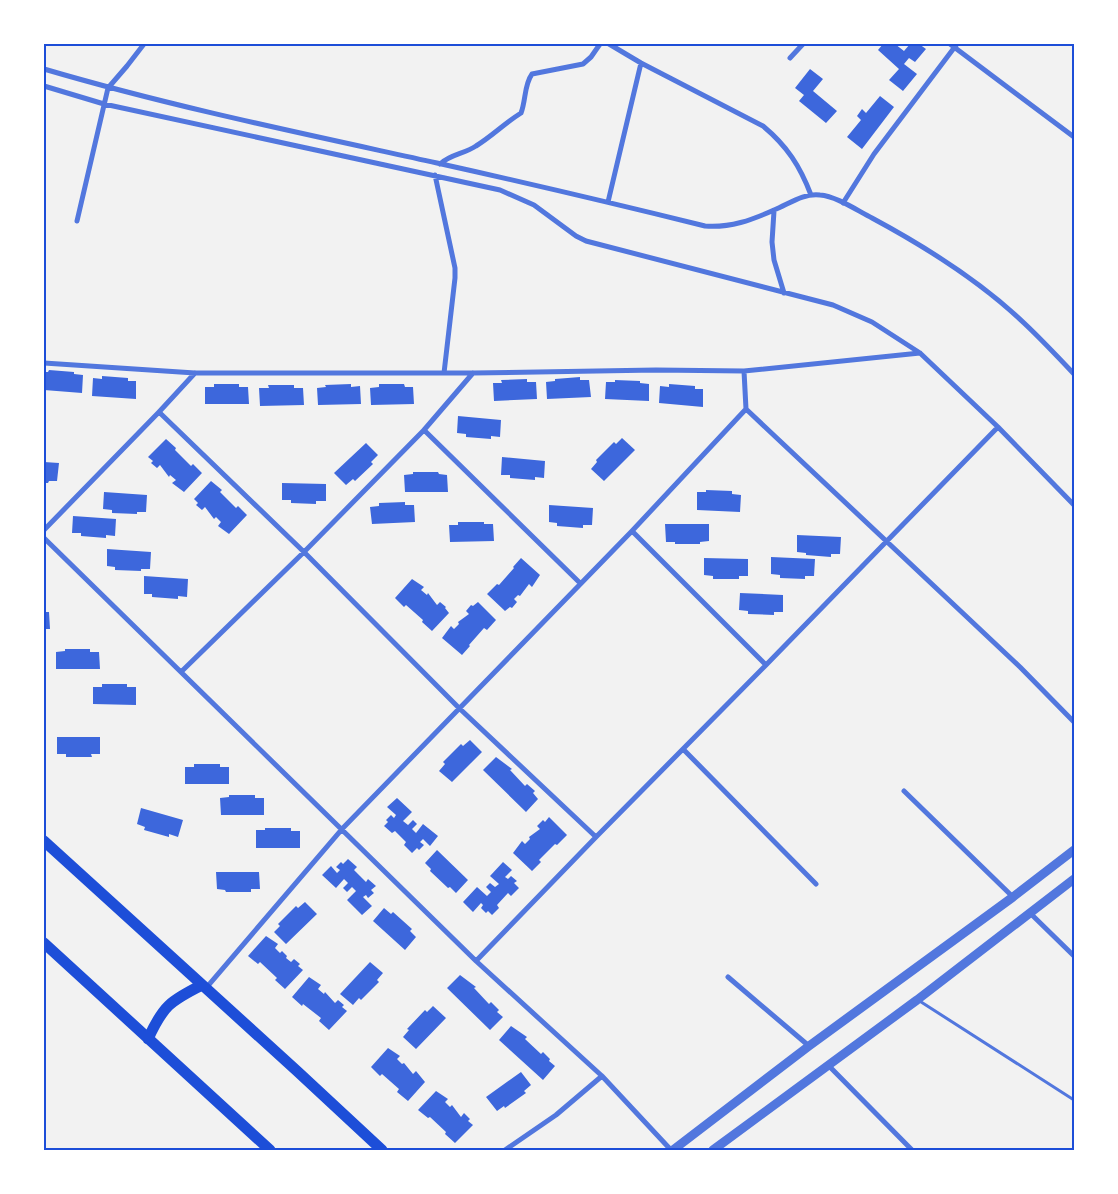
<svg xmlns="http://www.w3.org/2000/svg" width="1118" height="1194" viewBox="0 0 1118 1194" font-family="'Archivo Narrow',sans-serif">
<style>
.building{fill:#3d67dc}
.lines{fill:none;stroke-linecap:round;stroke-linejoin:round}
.service{stroke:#5277de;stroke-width:3}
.minor{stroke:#5277de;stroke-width:5}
.tertiary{stroke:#5277de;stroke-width:9}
.trunk{stroke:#1d4ed8;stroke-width:11}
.neatline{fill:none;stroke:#1d4ed8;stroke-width:2}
</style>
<rect width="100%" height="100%" fill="#f2f2f2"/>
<path class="building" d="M883 44H895L904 51 910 44H919L926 49 915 62 909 58 904 64 917 74 903 91 889 80 899 69 878 50Z
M810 69 823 79 813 91 837 111 826 123 799 101 804 95 795 88Z
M880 96 894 107 862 149 847 137 861 120 857 116 862 109 866 113Z
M49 370 74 372V374L83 375 82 393 44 390V372H48Z
M102 376 128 378V381H136V399L92 396 93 378 102 379Z
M580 377V380H589L591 397 547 399 546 382 555 381V379Z
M527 379V382H536L537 399 494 401 493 383H502L501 380Z
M615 380 640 381V383L649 384V401L605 399 606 382H615Z
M214 384H239V387H248L249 404H205V387H214Z
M351 384V387L360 386 361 404 318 405 317 388 326 387 325 385Z
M379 384H404L405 387H413L414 404 371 405 370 388 379 387Z
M669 384 695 386V389H703V407L659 403 660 386 669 387Z
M268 385H294V388H303L304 405 260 406 259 388H269Z
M458 416 501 420 500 437 491 436V439L466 437V434L457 433Z
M622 438 635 450 604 481 591 469 597 462 596 460 614 442 616 444Z
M166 439 176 448 175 450 191 466 193 464 202 473 184 492 172 483 176 480 170 475 169 477 160 465 157 468 151 463 153 461 148 457Z
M366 443 378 455 371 462 373 464 355 481 353 479 346 485 334 473Z
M502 457 545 461 544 478 535 477V480L510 478V475H501Z
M44 462 59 463 57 481H49L48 483H44Z
M413 472H438L439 474 447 475 448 492H405L404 475 413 474Z
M211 481 222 490 220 492 236 508 238 506 247 515 229 534 218 526 221 522 216 517 214 519 205 507 202 510 196 505 198 503 194 499Z
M282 483 326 484V501H316V504L291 503V500H282Z
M706 490 732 491V494L741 495 740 512 697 510V492H706Z
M104 492 147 495 146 512H137V514L112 513V510L103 509Z
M405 502V505H414L415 522 372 524 370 507 379 506V503Z
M549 505 593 508 592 525H583V528L557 526V523L549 522Z
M73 516 116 519 115 536 106 535V538L81 536V533H72Z
M458 522H484V524H493L494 541 450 542 449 525H458Z
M665 524H709V541L700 542V544H675V542H666Z
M797 535 841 537 840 554H831V557L806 555V553L797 552Z
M107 549 151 552 150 569H141V571L115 570V567L107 566Z
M771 557 815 559 814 576H805V579L780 578V575L771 574Z
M521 558 540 575 532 587 529 584 520 596 518 595 514 599 517 602 512 608 510 607 505 611 487 594 497 584 499 585 514 568 513 567Z
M704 558 748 559V576H739V579H713V576L704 575Z
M144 576 188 579 187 597 178 596V599L152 597V594H144Z
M412 579 424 587 421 590 427 595 428 593 437 605 440 602 446 607 445 608 449 613 432 631 422 622 423 620 406 605 404 607 395 598Z
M740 593 783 595V612H774V615L748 614V611L739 610Z
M478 602 496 620 487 630 484 628 469 645 470 646 462 655 442 638 451 626 454 629 459 624 458 622 469 614 466 611 471 605 473 606Z
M44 612H49L50 629H44Z
M65 649H90V652H99L100 669H56V652L65 651Z
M102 684H127V687H136V705L93 704V687H102Z
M57 737H100V754H91L92 757H66V754H57Z
M470 740 482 752 452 782 439 771 445 764 443 762 461 744 463 746Z
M496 757 512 769 510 770 525 786 527 784 535 791 533 793 538 799 526 812 483 770Z
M194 764H220V767H229V784H185V767H194Z
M229 795H255V798H264V815H221L220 798 229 797Z
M397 798 412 812 403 821 408 825 413 820 417 824 412 829 416 833 423 824 438 836 430 846 423 839 420 842 424 845 419 850 417 848 412 853 404 845 406 842 395 831 392 833 384 826 388 822 386 820 391 815 394 818 396 815 387 807Z
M141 808 183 820 178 837 169 834V837L144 830 145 827 137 824Z
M549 817 567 835 557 845 555 844 539 860 541 862 532 871 513 853 522 841 525 844 530 839 529 837 540 829 537 826 543 820 545 822Z
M265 828H291V831H300V848H256V830H265Z
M437 850 468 880 456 893 450 887 448 888 430 871 431 869 425 863Z
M348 859 357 867 354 870 366 882 368 879 376 886 371 890 374 893 368 898 366 895 363 897 372 906 362 915 347 900 356 891 352 887 347 892 343 888 348 883 344 879 336 888 322 875 331 866 337 873 340 870 336 867 341 862 343 864Z
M503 862 512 870 505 877 508 879 511 876 517 881 514 883 519 888 511 896 508 893 497 905 499 908 492 915 488 911 486 913 481 908 483 905 481 903 473 912 463 902 477 887 487 896 491 892 486 887 490 883 495 887 499 884 490 876Z
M216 872H259L260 889H251V892H226L225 890 217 889Z
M305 902 317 914 286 944 274 932 280 926 278 924 296 906 298 908Z
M384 908 391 914 393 912 412 929 410 931 416 937 405 950 373 921Z
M266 936 278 944 275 948 280 953 282 951 287 956 286 958 291 962 294 959 300 964 298 966 303 970 285 989 275 980 277 978 260 962 258 964 248 956Z
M370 962 383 973 377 980 379 982 361 1000 359 998 353 1005 340 994Z
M460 975 476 987 474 988 489 1004 491 1002 499 1010 497 1012 503 1017 490 1030 447 988Z
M309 977 321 985 318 989 324 994 325 992 335 1003 338 1000 344 1005 342 1007 347 1011 329 1030 319 1021 321 1018 303 1004 302 1006 292 997Z
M433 1006 446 1018 416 1049 403 1037 409 1030 407 1029 425 1010 427 1012Z
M511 1026 527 1037 525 1039 541 1054 543 1052 550 1059 549 1061 555 1066 543 1080 499 1040Z
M388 1048 400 1056 397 1059 402 1064 404 1063 413 1074 416 1071 425 1082 408 1101 397 1092 399 1089 382 1074 380 1076 371 1067Z
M521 1072 531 1085 524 1091 526 1093 505 1108 504 1106 497 1111 486 1097Z
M436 1091 448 1099 445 1102 450 1107 452 1105 461 1117 464 1113 470 1119 468 1121 473 1125 455 1143 445 1134 446 1132 430 1117 428 1118 418 1110Z"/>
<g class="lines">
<path class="service" d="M918 1000 1074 1100"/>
<path class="minor" d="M609 44 641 63 763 126C787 146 800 166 811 195
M950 44 1074 137
M790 58 803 44
M44 69C173 107 305 134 437 163 527 183 616 204 705 226 730 228 752 220 774 210 789 204 803 193 820 195 836 196 858 211 872 218 926 247 979 280 1024 323 1041 339 1058 357 1074 374
M44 86 104 104 500 190 534 205 576 236 586 241 833 305 872 322 920 353 998 427 1074 505
M440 164C451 154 464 154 476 146 491 137 505 123 521 113 526 100 524 85 532 74L583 64 591 57 600 44
M435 175 455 268V278L444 373
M608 202 641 63
M843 203 874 154 957 44
M774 211 772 242 774 260 784 293
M77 221 108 88 127 66 144 44
M44 363 195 373H473L656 370 744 371 746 409
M744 371 920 353
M159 412 195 373
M424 430 473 373
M44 530 159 412 304 552 459 708 596 837 766 665 632 531
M44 538 476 961 602 1076 671 1150
M766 665 998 427
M182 671 304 552 424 430 580 583
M683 749 816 884
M904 791 1013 897
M1030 913 1074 956
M476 961 596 837
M728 977 809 1046
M206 988 342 829 632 531 746 409 1020 667 1074 722
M829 1066 912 1150
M505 1150 556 1115 602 1076"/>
<path class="tertiary" d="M673 1150 809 1046 1013 897 1074 850
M713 1150 917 1000 1074 879"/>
<path class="trunk" d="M44 841 297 1071 382 1150
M44 943 270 1150
M148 1039C163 1006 170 1001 202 985"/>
</g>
<rect width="1118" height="1194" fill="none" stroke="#ffffff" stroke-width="90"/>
<rect x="45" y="45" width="1028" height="1104" class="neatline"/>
</svg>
